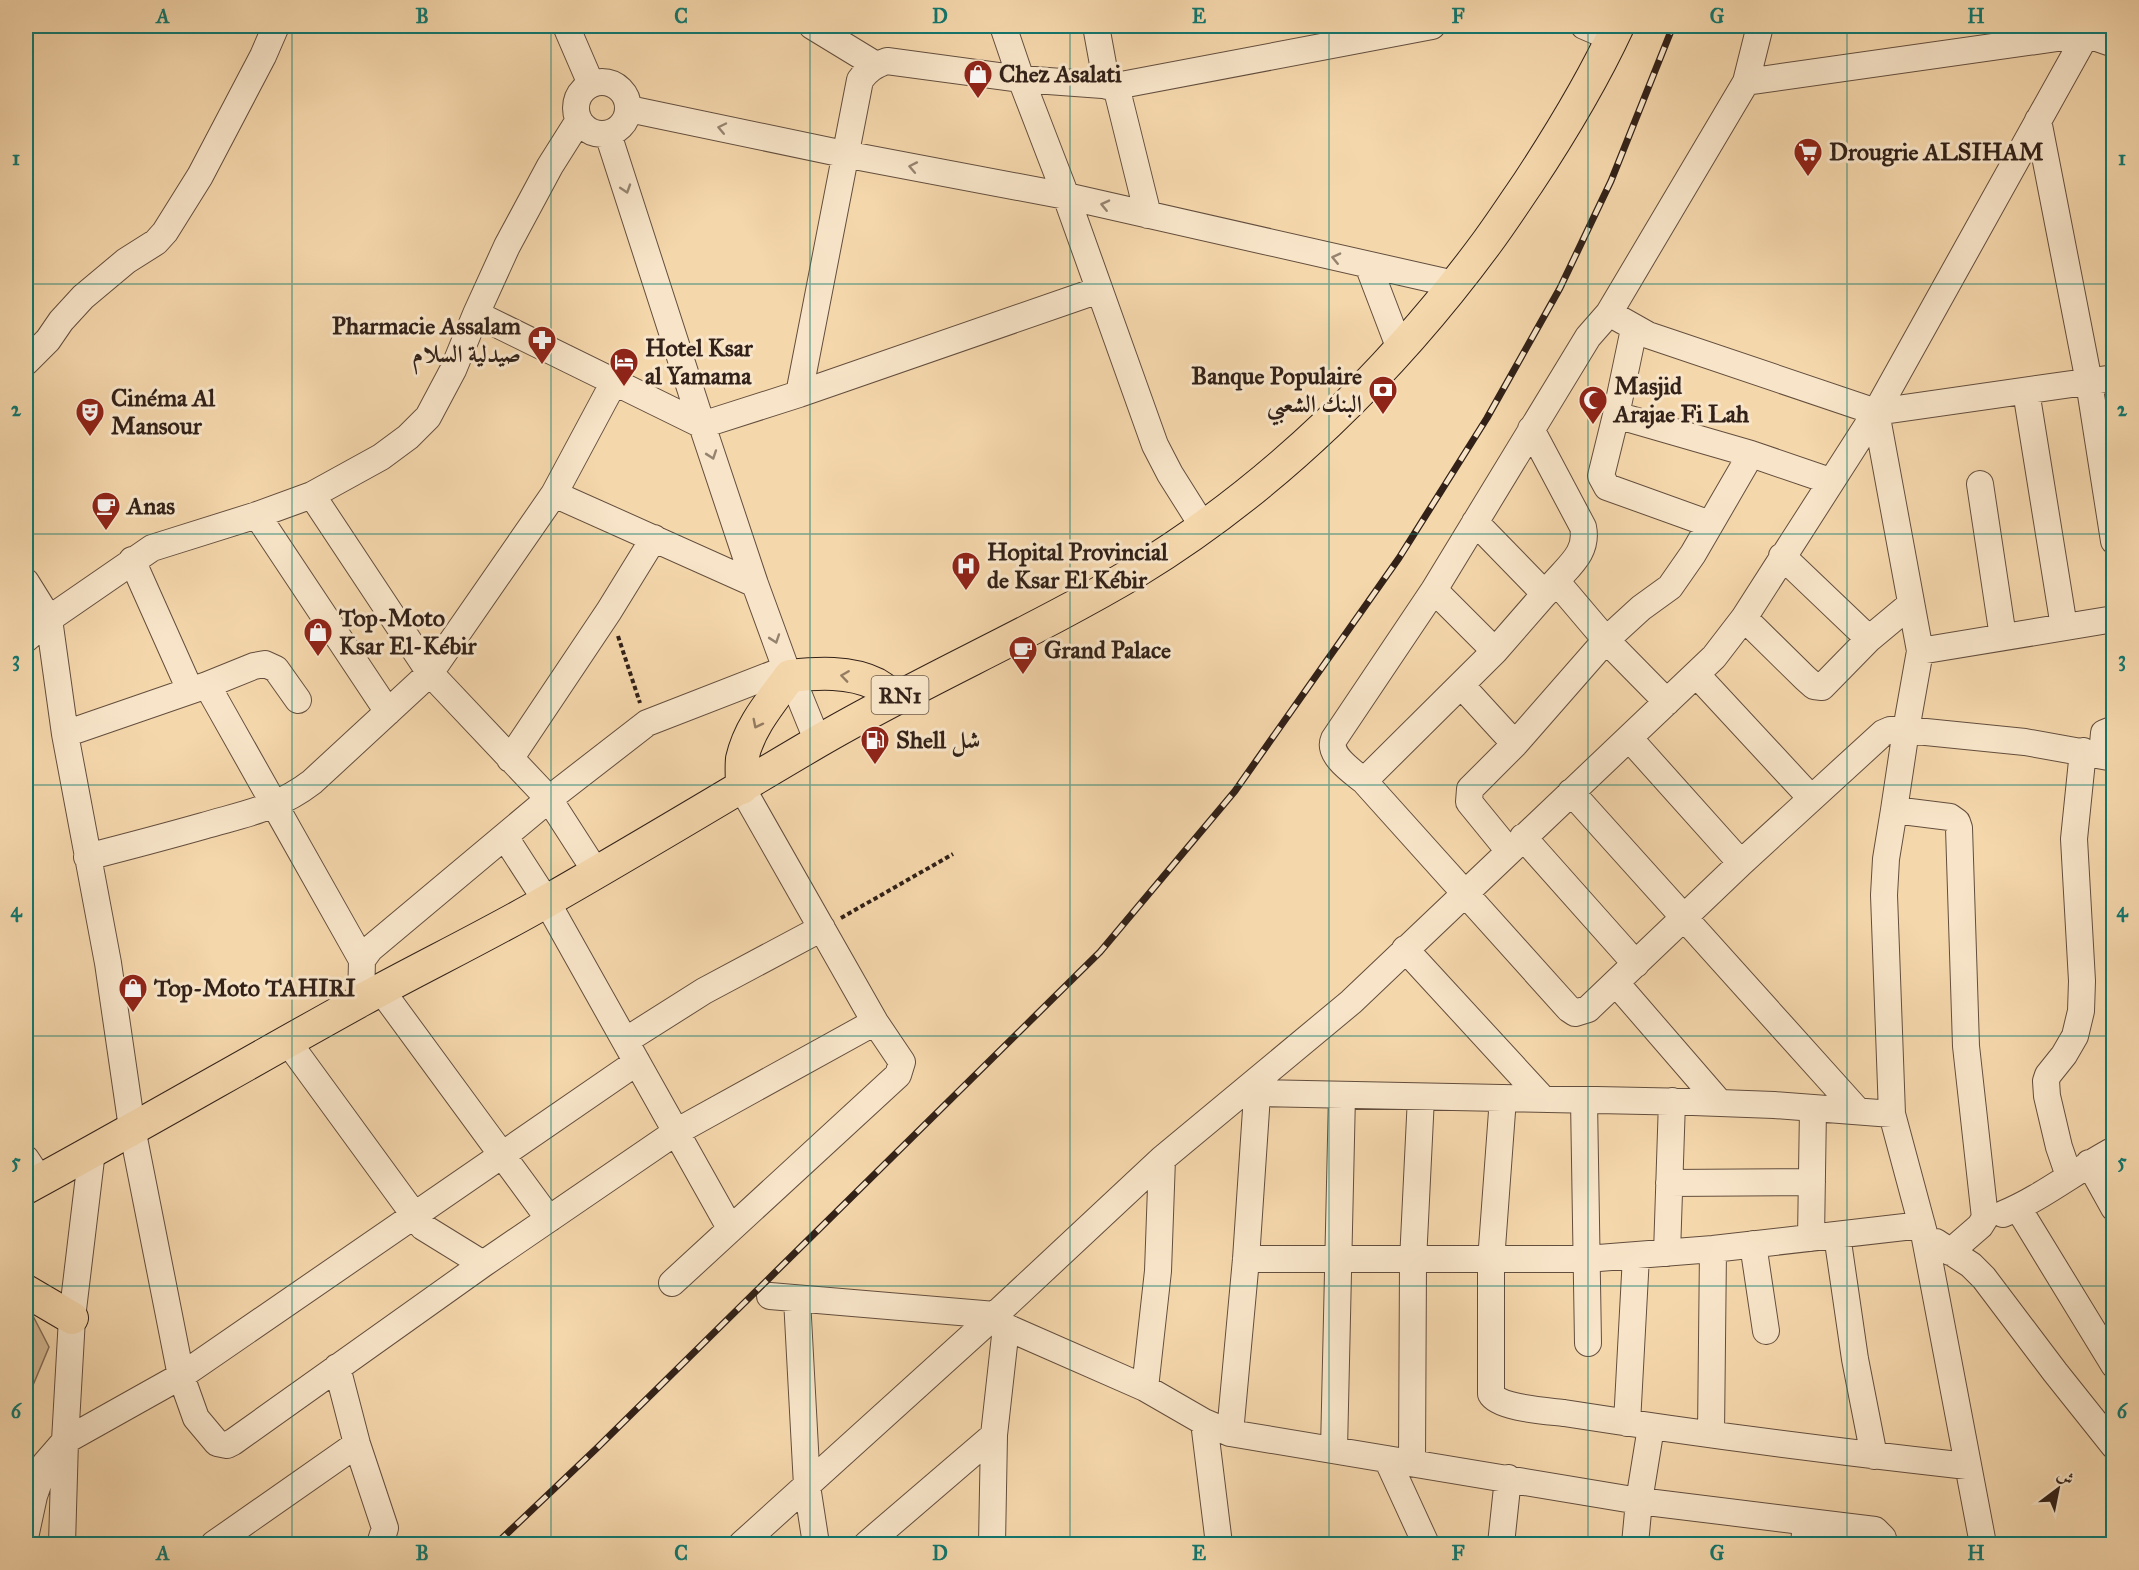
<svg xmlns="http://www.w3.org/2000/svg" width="2139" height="1570" viewBox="0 0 2139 1570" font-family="'IM FELL Great Primer',Amiri,serif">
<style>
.green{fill:#d4b893;stroke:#836c56;stroke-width:1.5}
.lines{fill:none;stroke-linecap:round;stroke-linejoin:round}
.minor-casing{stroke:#634e3d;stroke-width:28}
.major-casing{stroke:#322118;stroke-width:34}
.path{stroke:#322118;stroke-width:4;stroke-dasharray:4.5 3;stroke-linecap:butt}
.minor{stroke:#f8e5c9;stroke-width:26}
.major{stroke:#f5d7ac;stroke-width:32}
.rail-casing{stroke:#322118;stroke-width:7}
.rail{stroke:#f8e5c9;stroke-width:4.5;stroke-dasharray:14;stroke-linecap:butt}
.oneway{stroke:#958370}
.oneway2{stroke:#947c62}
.grid{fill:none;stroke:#0f766e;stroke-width:1.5;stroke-opacity:0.55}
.labels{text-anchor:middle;stroke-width:6;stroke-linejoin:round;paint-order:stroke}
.shield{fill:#f8e5c9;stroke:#6d5c4d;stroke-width:1.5}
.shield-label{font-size:22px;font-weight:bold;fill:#322118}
.poi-label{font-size:24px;font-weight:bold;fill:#322118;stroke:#f8e5c9;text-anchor:start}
.neatline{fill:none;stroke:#0f766e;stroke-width:2}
.grid-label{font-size:20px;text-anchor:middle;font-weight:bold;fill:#0f766e}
</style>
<rect width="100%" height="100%" fill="#f5d7ac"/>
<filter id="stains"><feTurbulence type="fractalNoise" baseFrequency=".00333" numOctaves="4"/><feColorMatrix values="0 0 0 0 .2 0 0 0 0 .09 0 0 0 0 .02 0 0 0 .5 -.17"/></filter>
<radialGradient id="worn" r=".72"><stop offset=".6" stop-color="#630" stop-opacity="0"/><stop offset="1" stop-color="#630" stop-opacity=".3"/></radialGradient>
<path class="green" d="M26 1311 32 1314 49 1347 26 1402Z"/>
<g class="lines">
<g class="minor-casing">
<path id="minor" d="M566 26 591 84
M812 26 876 65
M1096 26 1107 86
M1584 26 1612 38
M1760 26 1746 82 1609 313 1648 335 1876 412 2114 378
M576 108a26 26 0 1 1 52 0a26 26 0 1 1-52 0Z
M1746 82 2085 34 2114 44
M1116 86 1432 26
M629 109 844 154 1066 196 1454 284
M2038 120 2089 382 2114 541
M608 134 702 425 755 584 786 669 796 688 818 742
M1148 215 1116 86 1021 79 1066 196 1155 445 1170 474 1204 528
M1368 265 1400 349
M476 314 702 425 799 394 860 80C868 69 875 65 887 61L1021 79 1003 26
M1634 329 1616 415 1751 454 1830 481
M26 362 48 340 61 321 83 297 126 261 156 242 165 232 200 176 263 56 276 26
M2026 391 2064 627
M799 394 1099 290
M1876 412 1920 651 1906 730 1894 810 1886 859 1884 895 1892 1114 1924 1233 1983 1544
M1616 415 1601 476 1607 487 1710 524
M1531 429 1583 527C1588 551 1571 564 1556 581
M1980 484 2003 637
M554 494 755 584
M312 495 430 673 549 799 596 872
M257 515 388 712
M1475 522 1545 594
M1782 556 1869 639
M132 560 190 690
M26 582 49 619 65 734 108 963 132 1128 181 1376 196 1418 217 1443 227 1445 233 1442 483 1264 676 1132 875 1022
M1434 590 1495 651
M1744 618 1805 678 1814 686 1822 687 1869 639 1911 604
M26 639 49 619 152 548 257 515 312 495 381 457 408 437 428 417 453 370 476 314 507 246 550 166 579 120
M1920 651 2114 619
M1696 674 1811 798
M207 685 362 960
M1461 685 1515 744
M1667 702 1606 640 1556 581 1495 651 1364 781 1569 1009 1575 1013 1588 1009 1741 863 1883 733 1890 730H1906L2025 742 2114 758
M65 734 207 685 254 666 265 664 276 669 298 700
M1629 738 1741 863
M2102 755 2104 733 2114 729
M510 759 609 611 654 538
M1364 781C1353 772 1327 755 1334 739L1434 590 1588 337 1609 313
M1571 792 1858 1111
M1894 810 1950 817 1957 822 1959 828 1966 1046 1985 1218 1980 1226 1950 1252
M505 837 547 902 730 1228
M1523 837 1636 964
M1509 851 1469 802 1470 789 1515 744 1606 640 1641 608 1670 587 1693 554 1751 454
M87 857C126 847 164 837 203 826 244 814 277 809 312 782L430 673 554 494 614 382
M1405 949 1543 1099
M1616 983 1719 1102
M381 990 549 1219
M361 1001 362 960 370 949 549 799 647 723 786 669
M625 1041 704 991 822 928
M288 1042 423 1227 483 1264
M1258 1093 1693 1102 1774 1105 1892 1114
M1503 1098 1491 1261V1394C1498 1408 1548 1411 1564 1413 1698 1434 1832 1451 1967 1466
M1584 1100 1588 1343
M26 1159 40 1180
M2089 1163 2114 1208
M2069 1176 2059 1147 2047 1096 2046 1081 2048 1075 2064 1055 2075 1036 2081 1011 2082 981 2074 839 2083 751
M1669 1183 1812 1182
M2018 1208 2114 1365
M2003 1214C2042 1198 2076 1170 2114 1150
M1837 1235 1855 1359 1874 1456
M1811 1238 1813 1108
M1936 1242 1971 1265 1984 1278 2055 1372 2114 1446
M1753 1244 1766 1331
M1667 1253 1672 1101
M1246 1259H1586L1713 1249 1922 1225
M672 1283 898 1075 902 1062 875 1022 742 788
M770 1296 995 1315 1006 1327 1145 1388 1204 1422 1230 1433 1639 1501 1875 1530 1883 1538 1884 1544
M797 1299 807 1486 816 1544
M337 1367 357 1444 385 1528 380 1544
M1145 1388 1158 1271 1162 1159
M1204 1422 1219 1544
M1627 1423 1636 1256
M1230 1433 1246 1259 1258 1080
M1711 1434 1713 1249
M1334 1450 1342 1095
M1387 1459 1426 1544
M1412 1463 1413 1261 1421 1097
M26 1533 34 1496 45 1464 65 1441 181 1376 637 1062
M62 1544 65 1441 72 1318 92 1151
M214 1544 357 1444
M742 1544 995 1315 1162 1159 1351 1002 1714 657 1744 618 1876 412 2091 26
M867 1544 994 1435
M992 1544 994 1435 1006 1327
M1501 1544 1508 1478
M1635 1544 1639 1501 1651 1427
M1804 1544 1806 1523"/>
</g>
<g class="major-casing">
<path id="major" d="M742 788C742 779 741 768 742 759 749 727 771 702 790 676 817 673 850 671 876 684 883 688 889 693 896 698
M26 1188C138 1127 248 1063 360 1001 422 967 486 936 547 901 638 849 727 795 817 742 921 681 1033 633 1137 571 1273 488 1394 369 1488 241 1502 222 1515 202 1528 183 1561 133 1593 80 1618 26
M26 1291 72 1318"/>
</g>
<path class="path" d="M618 636 640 703
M841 918 953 854"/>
<use href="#minor" class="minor"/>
<use href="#major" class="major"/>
<g class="rail-casing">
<path id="rail" d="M496 1544 597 1448 1100 952 1235 791 1399 558 1487 418 1560 288 1611 181 1673 26"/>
</g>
<use href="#rail" class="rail"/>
</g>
<defs><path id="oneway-chevron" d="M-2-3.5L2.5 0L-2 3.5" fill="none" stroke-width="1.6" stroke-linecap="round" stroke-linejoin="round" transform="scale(1.5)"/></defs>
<g class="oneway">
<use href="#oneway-chevron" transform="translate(722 128) rotate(-168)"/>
<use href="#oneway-chevron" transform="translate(913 167) rotate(-169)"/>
<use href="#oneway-chevron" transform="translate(626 189) rotate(72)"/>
<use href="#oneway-chevron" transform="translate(1105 205) rotate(-167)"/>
<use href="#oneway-chevron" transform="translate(1336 258) rotate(-167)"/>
<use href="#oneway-chevron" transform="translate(712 455) rotate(71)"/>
<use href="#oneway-chevron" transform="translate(775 639) rotate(71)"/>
</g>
<g class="oneway2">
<use href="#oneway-chevron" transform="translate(845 676) rotate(-172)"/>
<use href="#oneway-chevron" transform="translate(757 724) rotate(117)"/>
</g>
<path class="grid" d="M292 26V1544M551 26V1544M810 26V1544M1070 26V1544M1329 26V1544M1588 26V1544M1847 26V1544M26 284H2114M26 534H2114M26 785H2114M26 1036H2114M26 1286H2114"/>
<defs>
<g id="shop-pin" transform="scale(1.5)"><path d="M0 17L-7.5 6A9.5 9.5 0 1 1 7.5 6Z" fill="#8f2418" stroke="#f8e5c9"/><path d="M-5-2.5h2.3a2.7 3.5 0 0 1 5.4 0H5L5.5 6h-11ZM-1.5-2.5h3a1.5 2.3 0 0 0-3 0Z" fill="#fff"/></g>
<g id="supermarket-pin" transform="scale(1.5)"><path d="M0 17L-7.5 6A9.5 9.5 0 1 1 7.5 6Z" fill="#8f2418" stroke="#f8e5c9"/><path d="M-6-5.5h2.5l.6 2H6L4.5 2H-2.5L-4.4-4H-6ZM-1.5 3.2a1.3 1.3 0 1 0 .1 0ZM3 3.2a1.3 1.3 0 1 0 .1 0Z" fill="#fff"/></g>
<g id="pharmacy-pin" transform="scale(1.5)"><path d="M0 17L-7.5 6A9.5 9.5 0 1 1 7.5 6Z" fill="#8f2418" stroke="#f8e5c9"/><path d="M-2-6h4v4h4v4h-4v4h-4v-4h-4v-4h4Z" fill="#fff"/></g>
<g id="hotel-pin" transform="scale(1.5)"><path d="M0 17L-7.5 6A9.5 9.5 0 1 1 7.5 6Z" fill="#8f2418" stroke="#f8e5c9"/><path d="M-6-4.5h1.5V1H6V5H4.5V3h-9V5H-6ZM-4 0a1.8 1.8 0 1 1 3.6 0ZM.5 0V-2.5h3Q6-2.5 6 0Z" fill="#fff"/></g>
<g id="bank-pin" transform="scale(1.5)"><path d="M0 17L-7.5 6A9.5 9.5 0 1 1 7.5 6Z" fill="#8f2418" stroke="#f8e5c9"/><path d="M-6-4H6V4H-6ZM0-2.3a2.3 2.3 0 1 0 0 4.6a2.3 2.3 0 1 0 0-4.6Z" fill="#fff"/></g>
<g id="mosque-pin" transform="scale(1.5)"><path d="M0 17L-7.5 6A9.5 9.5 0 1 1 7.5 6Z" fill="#8f2418" stroke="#f8e5c9"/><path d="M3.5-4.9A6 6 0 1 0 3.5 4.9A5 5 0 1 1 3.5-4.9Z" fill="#fff"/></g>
<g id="theatre-pin" transform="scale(1.5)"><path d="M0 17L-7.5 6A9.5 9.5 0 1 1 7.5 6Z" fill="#8f2418" stroke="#f8e5c9"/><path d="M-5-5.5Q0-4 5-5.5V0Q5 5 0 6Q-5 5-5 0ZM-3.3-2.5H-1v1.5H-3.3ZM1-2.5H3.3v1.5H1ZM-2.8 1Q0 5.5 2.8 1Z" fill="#fff"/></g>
<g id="cafe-pin" transform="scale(1.5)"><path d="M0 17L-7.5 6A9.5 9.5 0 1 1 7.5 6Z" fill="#8f2418" stroke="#f8e5c9"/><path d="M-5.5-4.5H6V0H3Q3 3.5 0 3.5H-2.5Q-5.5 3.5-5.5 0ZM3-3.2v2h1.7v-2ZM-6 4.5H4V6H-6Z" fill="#fff"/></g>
<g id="hospital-pin" transform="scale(1.5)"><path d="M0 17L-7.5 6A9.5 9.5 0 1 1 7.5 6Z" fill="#8f2418" stroke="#f8e5c9"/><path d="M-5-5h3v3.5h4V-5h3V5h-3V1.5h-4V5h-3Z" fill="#fff"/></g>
<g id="fuel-pin" transform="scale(1.5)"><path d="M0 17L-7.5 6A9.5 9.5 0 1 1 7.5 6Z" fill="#8f2418" stroke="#f8e5c9"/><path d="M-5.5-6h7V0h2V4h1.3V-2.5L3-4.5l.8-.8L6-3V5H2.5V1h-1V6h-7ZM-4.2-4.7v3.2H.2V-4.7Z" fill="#fff"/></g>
</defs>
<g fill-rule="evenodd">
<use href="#shop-pin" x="978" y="74"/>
<use href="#supermarket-pin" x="1808" y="152"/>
<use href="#pharmacy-pin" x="542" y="340"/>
<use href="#hotel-pin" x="624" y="362"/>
<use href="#bank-pin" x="1383" y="390"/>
<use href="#mosque-pin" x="1593" y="400"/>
<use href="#theatre-pin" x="90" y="412"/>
<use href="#cafe-pin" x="106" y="506"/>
<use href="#hospital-pin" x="966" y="566"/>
<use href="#shop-pin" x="318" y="632"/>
<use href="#cafe-pin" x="1023" y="650"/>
<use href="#fuel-pin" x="875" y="740"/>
<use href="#shop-pin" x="133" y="988"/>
</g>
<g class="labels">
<rect class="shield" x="871.5" y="676" width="57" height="38" rx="4.5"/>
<g class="shield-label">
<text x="900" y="703">RN1</text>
</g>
<g class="poi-label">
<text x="999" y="82">Chez Asalati</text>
<text x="1829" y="160">Drougrie ALSIHAM</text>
<text x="521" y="334" text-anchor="end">Pharmacie Assalam<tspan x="521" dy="28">صيدلية السلام</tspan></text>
<text x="645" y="356">Hotel Ksar<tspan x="645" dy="28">al Yamama</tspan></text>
<text x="1362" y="384" text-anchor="end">Banque Populaire<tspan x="1362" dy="28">البنك الشعبي</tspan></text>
<text x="1614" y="394">Masjid<tspan x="1614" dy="28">Arajae Fi Lah</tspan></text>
<text x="111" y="406">Cinéma Al<tspan x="111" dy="28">Mansour</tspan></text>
<text x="127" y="514">Anas</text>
<text x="987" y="560">Hopital Provincial<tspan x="987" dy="28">de Ksar El Kébir</tspan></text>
<text x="339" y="626">Top-Moto<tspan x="339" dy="28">Ksar El-Kébir</tspan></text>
<text x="1044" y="658">Grand Palace</text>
<text x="896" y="748">Shell شل</text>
<text x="154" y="996">Top-Moto TAHIRI</text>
</g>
</g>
<rect width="2139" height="1570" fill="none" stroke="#f5d7ac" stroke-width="66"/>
<g transform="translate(2058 1489) rotate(32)" stroke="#f8e5c9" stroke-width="4.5" paint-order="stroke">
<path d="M0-4.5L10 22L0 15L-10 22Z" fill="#322118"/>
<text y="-9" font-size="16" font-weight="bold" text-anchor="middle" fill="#322118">ش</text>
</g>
<rect x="33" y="33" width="2073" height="1504" class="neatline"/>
<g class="grid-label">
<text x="163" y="23">A</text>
<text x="422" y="23">B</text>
<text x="681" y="23">C</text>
<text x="940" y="23">D</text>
<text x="1199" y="23">E</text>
<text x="1458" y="23">F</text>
<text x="1717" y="23">G</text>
<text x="1976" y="23">H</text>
<text x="16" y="165">1</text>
<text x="2122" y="165">1</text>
<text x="16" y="416">2</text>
<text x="2122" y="416">2</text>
<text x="16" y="666">3</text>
<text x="2122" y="666">3</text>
<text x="16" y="917">4</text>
<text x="2122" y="917">4</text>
<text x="16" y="1168">5</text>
<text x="2122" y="1168">5</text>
<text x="16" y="1418">6</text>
<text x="2122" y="1418">6</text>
<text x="163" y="1560">A</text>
<text x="422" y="1560">B</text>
<text x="681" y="1560">C</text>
<text x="940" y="1560">D</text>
<text x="1199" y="1560">E</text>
<text x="1458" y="1560">F</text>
<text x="1717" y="1560">G</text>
<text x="1976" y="1560">H</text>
</g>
<rect width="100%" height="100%" filter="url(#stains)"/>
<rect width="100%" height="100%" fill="url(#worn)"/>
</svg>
